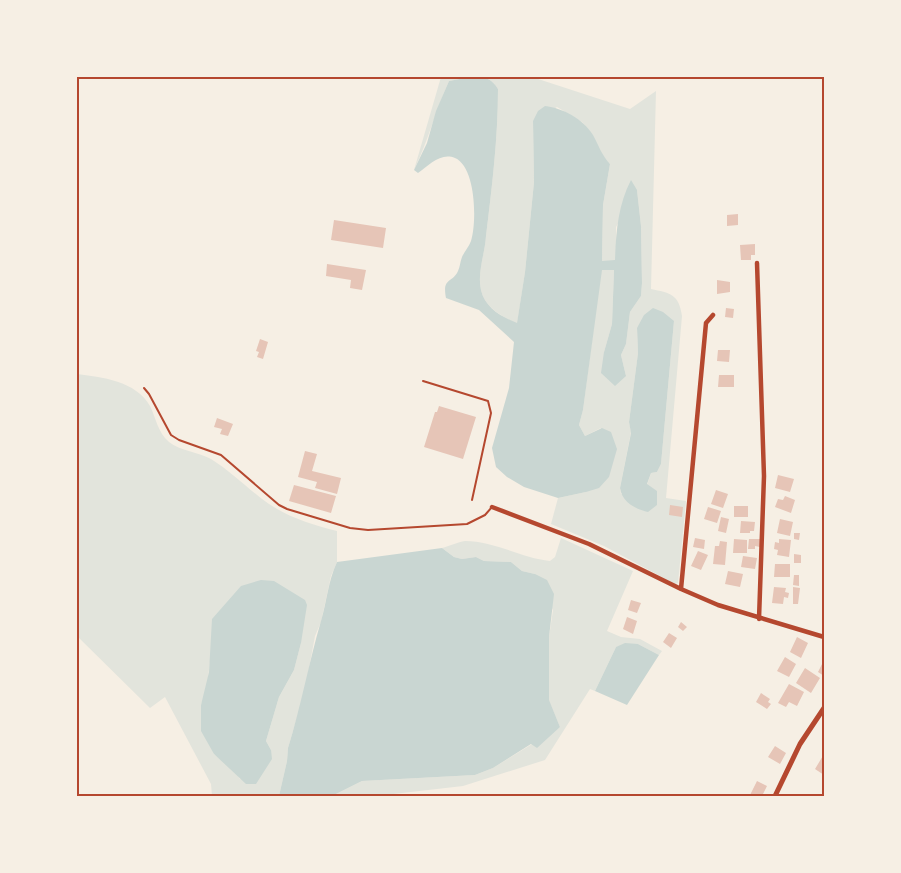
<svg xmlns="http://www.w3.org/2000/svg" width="901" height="873" viewBox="0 0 901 873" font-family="Figtree,sans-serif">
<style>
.green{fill:#e2e4dc;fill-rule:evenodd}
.water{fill:#c9d6d2}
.building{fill:#e6c5b7}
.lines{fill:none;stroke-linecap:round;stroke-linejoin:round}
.service{stroke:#b5482f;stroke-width:2}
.minor{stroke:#b5482f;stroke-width:4.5}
.tertiary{stroke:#b5482f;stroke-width:5}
.neatline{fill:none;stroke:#b5482f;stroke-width:2}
</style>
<rect width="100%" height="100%" fill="#f6efe4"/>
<path class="green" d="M441 77H471L449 81C436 110 428 141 414 170Z
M475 77H532L630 109 656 91 651 289C670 293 679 294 682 316L666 498 686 501 678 583 675 584 604 546 551 524 558 498 586 492 601 428 585 436 579 425 583 410 601 270 614 269 612 324 604 352 626 376 621 355 626 344 630 312 641 296 642 283 641 226 637 190 616 227V261H602L603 205 610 164 599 151 593 136 582 122 557 107 533 121 534 182 525 272 517 324C502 316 485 308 481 290 477 271 485 254 486 236 492 187 498 138 498 89 492 79 486 77 475 77ZM674 321 661 464 657 472 651 473 647 485 621 494 620 488 631 432 629 422 638 353 637 328Z
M76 374C102 377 136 381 150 406 156 418 158 433 169 442 180 451 199 452 211 459 232 472 249 490 269 504 290 518 313 525 337 531V562L331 576 321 622 315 636 305 690 288 748 287 761 279 796H212L211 784 165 697 150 708 77 636ZM212 643H301L294 670 279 697 266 741 271 750 240 779 235 771 214 754 201 705 207 688Z
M561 538 633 571 607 631 621 637 640 639 662 651 659 655 638 644 616 647 595 691 590 689 545 760 463 786 376 796H332L362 781 475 775 493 768 560 727 549 701 548 677 549 637 553 610 535 574 522 571 511 562 484 561 476 557 462 559 454 557 442 548C449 546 458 542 465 541 494 541 522 558 550 561L555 557Z"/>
<path class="water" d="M475 76C486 77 492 79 498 89 498 138 492 187 486 236 485 254 477 272 481 290 485 308 502 317 517 323L525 272 534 182 533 121 538 111 545 106C563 108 583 119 593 135 599 146 601 154 610 164L603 205 602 261 615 260C616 232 618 205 631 180L637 190 641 226 642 283 641 296 630 312 626 344 621 355 626 376 615 386 601 373 604 352 612 324 614 270H602L583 410 579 425 585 436 602 428 611 432 617 449 609 477 599 488 586 492 558 498 524 487 507 477 496 467 492 448 509 388 514 342 479 310 446 298C442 277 452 284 458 271 460 267 460 262 462 257 464 252 469 247 471 241 477 222 476 167 455 158 441 152 429 165 418 173L414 170 427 143 436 111 449 81Z
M653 308 663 312 674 321 661 464 657 472 651 473 647 484 657 491V505L648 512C635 509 622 502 620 488L631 433 629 422 638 353 637 328 644 315Z
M442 548 454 557 462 559 476 557 484 561 511 562 522 571 535 574 547 580 554 594 549 637V700L560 727 537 748 531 744 493 768 475 775 362 781 332 796H279L287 761 288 748C301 706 309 662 321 621 327 601 328 581 337 562Z
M261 580 274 581 305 600 307 605 301 643 294 670 279 697 266 741 271 750 272 759 256 784H246L214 754 201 731V705L209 672 212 619 241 586Z
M625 643 638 644 659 655 627 705 595 691 616 647Z"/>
<path class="building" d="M738 214V225L727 226V215Z
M334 220 386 228 383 248 331 240Z
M755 244V255H751V260H741L740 245Z
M327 264 366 270 362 290 350 288 351 280 326 276Z
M717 280 730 282V292L717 294Z
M726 308 734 309 733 318 725 317Z
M260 339 268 342 263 359 257 357 259 352 256 351Z
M718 350H730L729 362 717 361Z
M719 375H734V387H718Z
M439 406 476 417 463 459 424 447 435 412H437Z
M217 418 233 424 228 436 220 434 222 429 214 427Z
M305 451 317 454 312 471 341 478 337 494 315 488 317 482 298 477Z
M778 475 794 479 790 492 775 488Z
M294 485 336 496 331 513 289 501Z
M716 490 728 494 723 508 711 504Z
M785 496 795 500 791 513 775 507 778 499 783 500Z
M670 505 683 507 682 517 669 515Z
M734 506H748V517H734Z
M708 507 721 511 717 523 704 519Z
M721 517 729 519 726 533 718 531Z
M780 519 793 522 790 536 777 533Z
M741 521 755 522 754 531H750V533H740Z
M794 533H800L799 540 794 539Z
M695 538 705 540 704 549 693 547Z
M734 539 747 540V553H733Z
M749 539H760V547L755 546V549H748Z
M779 539 791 540 789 557 777 555 778 550 774 549 775 542 779 543Z
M720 541 727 542 725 565 713 564 715 546H719Z
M698 551 708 555 701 570 691 566Z
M794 554 801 555V563H794Z
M743 556 757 558 755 569 741 567Z
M775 564H790V577H774Z
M728 571 743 574 740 587 725 584Z
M794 575H799V586L793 585Z
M774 587 786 588 785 592 789 593 788 598 784 597 783 604 772 603Z
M793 587 800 588 798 604H793Z
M631 600 641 603 637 613 628 610Z
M627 617 637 621 633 634 623 629Z
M681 622 687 627 683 631 678 627Z
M669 633 677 638 671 648 663 642Z
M797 637 808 643 801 658 790 652Z
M785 657 796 664 789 677 777 671Z
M824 660V676L818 672Z
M805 668 820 678 811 693 796 683Z
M789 684 804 692 797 706 789 702 786 707 778 703Z
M761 693 770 699 768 702 771 704 767 709 756 702Z
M775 746 786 753 780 764 768 757Z
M824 754V775L815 769Z
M757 781 767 786 762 796 750 795Z"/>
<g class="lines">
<path class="service" d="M423 381 488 401 491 413 472 500
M144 388 149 394 171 435 179 440 221 455 279 505 287 509 350 528 368 530 467 524 485 515 492 507"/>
<path class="minor" d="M757 263 764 476 759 619
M492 507 589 544 681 589 718 605 824 637
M681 589 706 323 713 315"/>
<path class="tertiary" d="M775 796 800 744 824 708"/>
</g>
<rect width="901" height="873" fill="none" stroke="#f6efe4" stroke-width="156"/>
<rect x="78" y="78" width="745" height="717" class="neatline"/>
</svg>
